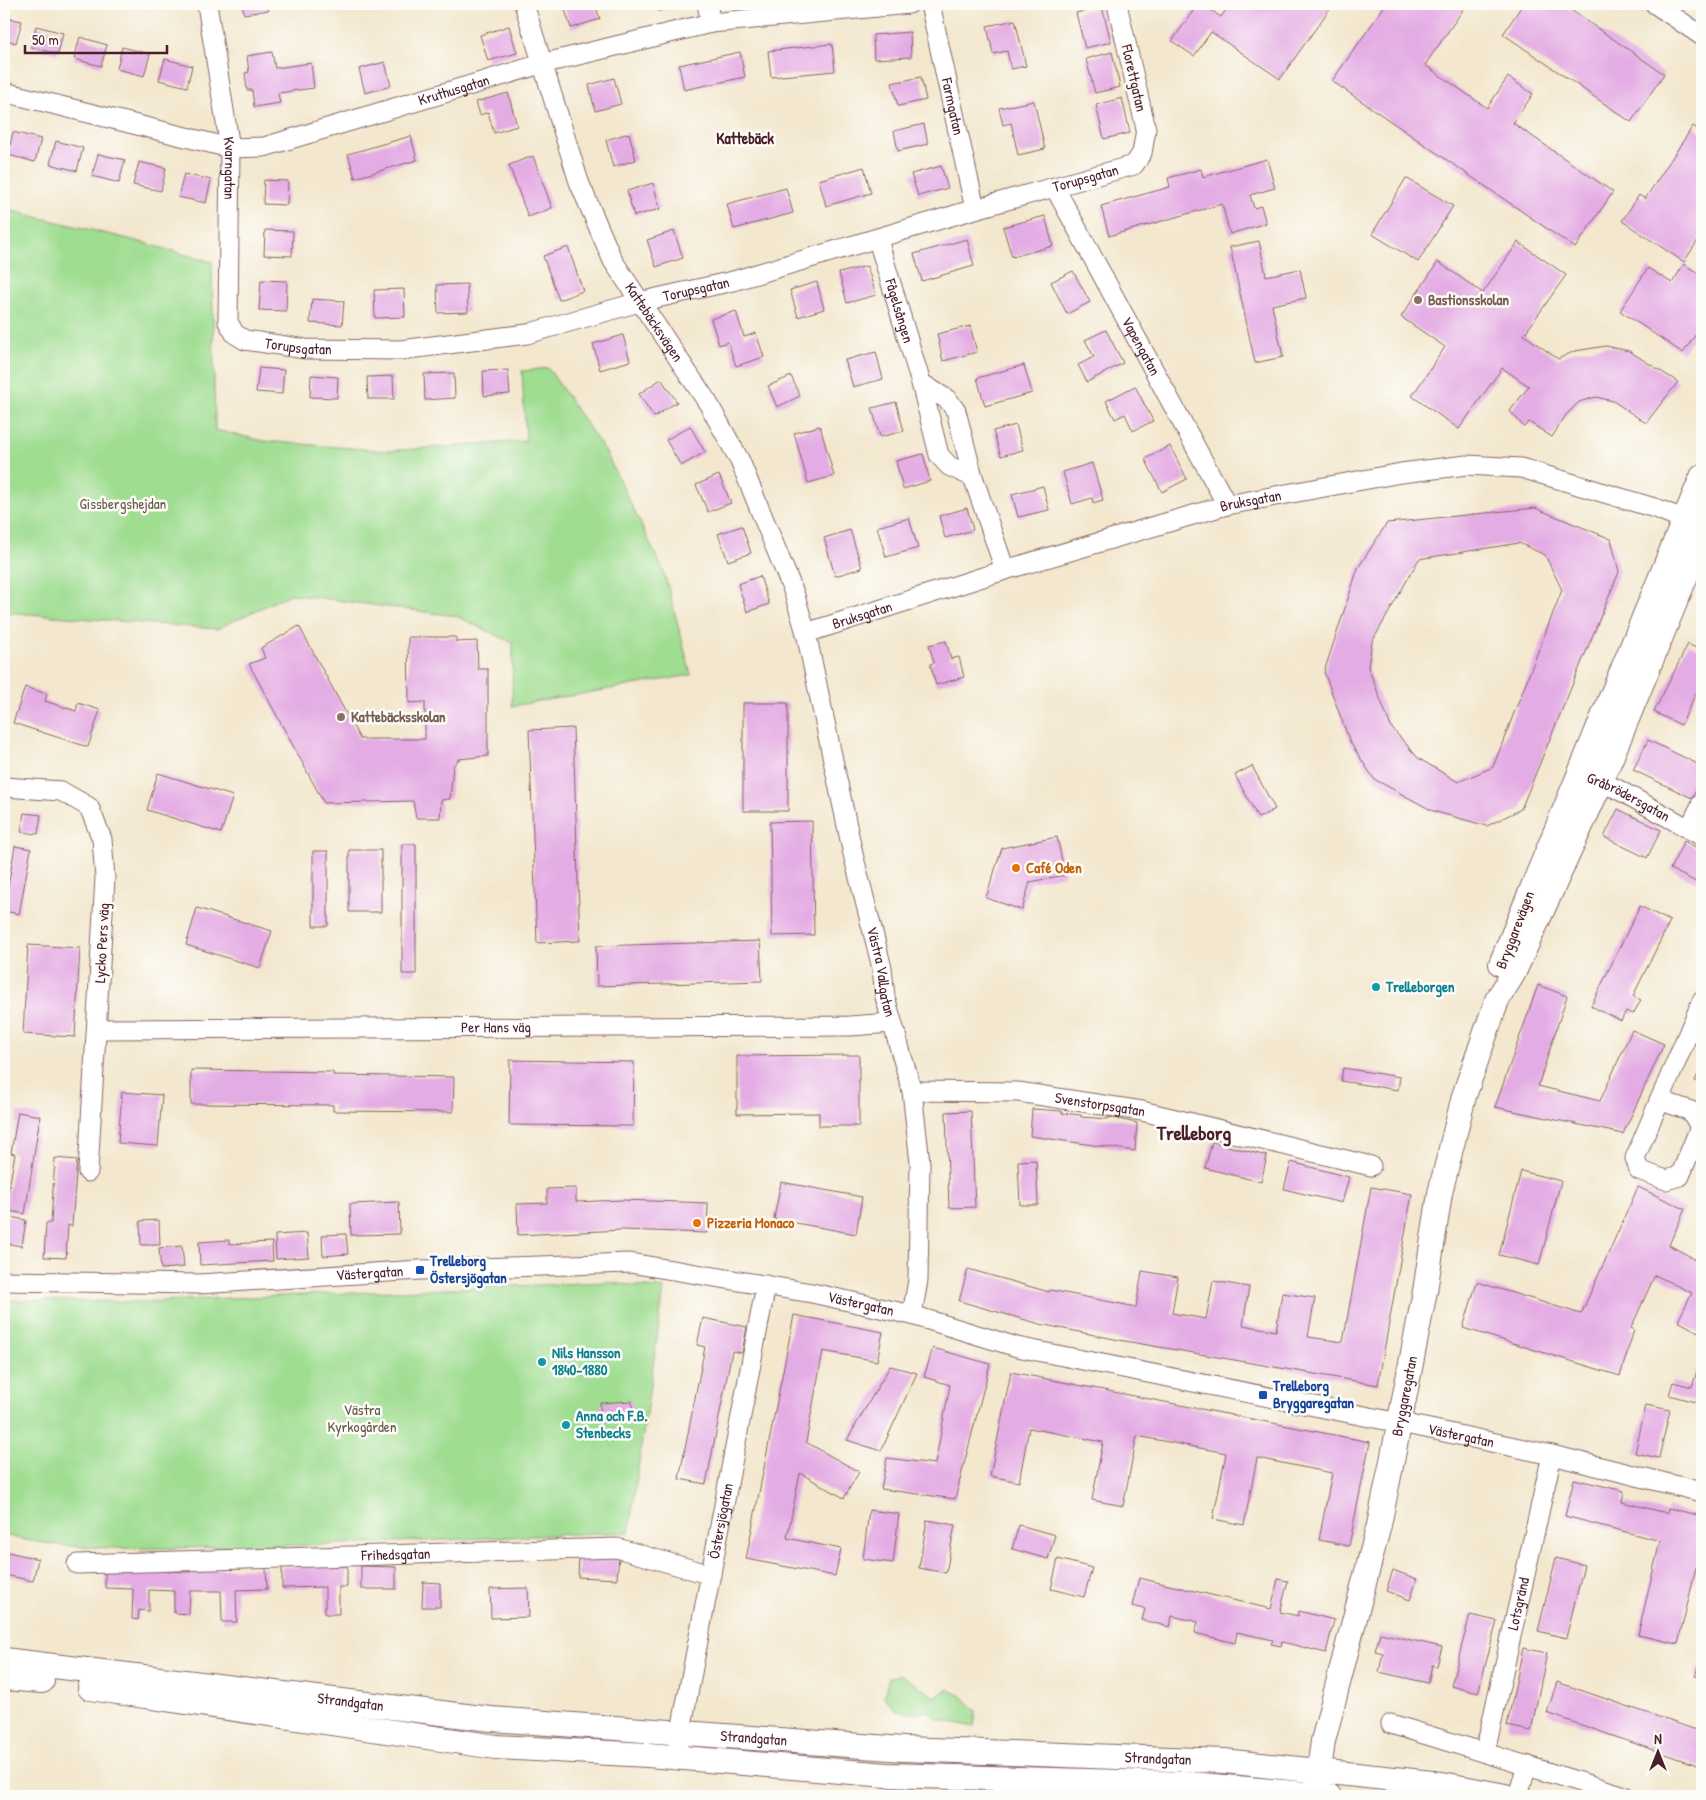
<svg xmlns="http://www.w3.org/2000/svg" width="1706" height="1800" viewBox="0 0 1706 1800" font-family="'Patrick Hand',sans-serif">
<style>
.green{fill:#9fdd91;stroke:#747e5e}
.building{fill:#e4ace4;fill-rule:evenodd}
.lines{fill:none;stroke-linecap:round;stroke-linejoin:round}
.minor-casing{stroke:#856564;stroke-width:21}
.major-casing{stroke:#856564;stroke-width:26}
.minor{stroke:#fff;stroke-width:19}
.major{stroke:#fff;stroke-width:24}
.education-dot{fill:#8d6e63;stroke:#fdfcf7;stroke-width:2}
.food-dot{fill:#e8710a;stroke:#fdfcf7;stroke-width:2}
.culture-dot{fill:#0f9aa8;stroke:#fdfcf7;stroke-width:2}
.transit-dot{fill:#1a4fb4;stroke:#fdfcf7;stroke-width:2}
.labels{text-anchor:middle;stroke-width:5;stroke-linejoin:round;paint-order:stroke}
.street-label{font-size:15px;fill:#4a1f2b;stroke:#fdfcf7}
.education-label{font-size:15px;font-weight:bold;fill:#785e54;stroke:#fdfcf7;text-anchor:start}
.park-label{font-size:15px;fill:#64584a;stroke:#fdfcf7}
.food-label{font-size:15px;font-weight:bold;fill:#c56008;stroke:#fdfcf7;text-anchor:start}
.culture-label{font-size:15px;font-weight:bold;fill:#0d838f;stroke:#fdfcf7;text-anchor:start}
.transit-label{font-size:15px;font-weight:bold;fill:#164399;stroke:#fdfcf7;text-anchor:start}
.neighbourhood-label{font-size:16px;font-weight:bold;fill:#4a1f2b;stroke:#fdfcf7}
.district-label{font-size:20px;font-weight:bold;fill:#4a1f2b;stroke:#fdfcf7}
</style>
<rect width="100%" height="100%" fill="#fdfcf7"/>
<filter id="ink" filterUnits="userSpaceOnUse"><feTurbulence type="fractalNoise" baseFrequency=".02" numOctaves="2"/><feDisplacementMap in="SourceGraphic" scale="10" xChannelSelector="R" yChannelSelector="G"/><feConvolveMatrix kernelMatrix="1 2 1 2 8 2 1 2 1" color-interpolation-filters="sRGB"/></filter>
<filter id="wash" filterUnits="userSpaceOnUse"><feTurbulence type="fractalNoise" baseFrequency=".0096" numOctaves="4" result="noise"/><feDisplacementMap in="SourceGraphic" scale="20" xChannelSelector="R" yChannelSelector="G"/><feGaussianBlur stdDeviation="1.12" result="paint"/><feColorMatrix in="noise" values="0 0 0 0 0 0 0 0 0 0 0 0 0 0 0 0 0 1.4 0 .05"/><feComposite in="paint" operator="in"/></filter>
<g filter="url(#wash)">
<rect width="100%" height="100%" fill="#f3e7ce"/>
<path class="green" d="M4 209 137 241 212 262 215 430 264 441 388 451 526 441 522 371 548 368 605 451 664 572 691 675 512 706 513 643 456 616 290 594 217 629 4 612Z
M606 1282 664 1289 629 1532C494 1537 360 1545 225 1547 156 1548 70 1553 4 1535V1300L138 1302Z
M900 1674 935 1697 948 1689 962 1696 976 1711 974 1727 937 1719 928 1711 919 1714 896 1711 884 1696 889 1678Z"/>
<g id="blocks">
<path class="building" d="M242 4H268L269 10 244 14Z
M563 4H595L600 19 571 28Z
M657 4H692V5L658 11Z
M1198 4H1202L1221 17 1230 4H1333L1280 79 1211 32 1194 56 1172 41Z
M1386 4H1467L1425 65 1487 108 1508 77 1533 94 1513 123 1613 192 1575 248 1332 81Z
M1523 4H1562L1664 74 1631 122 1503 34Z
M1102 7 1111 42 1085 48 1076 13Z
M4 17 22 21 16 43 4 39Z
M1015 20 1026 66 1011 69 1007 51 993 54 987 26Z
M36 26 63 33 58 54 31 47Z
M509 26 517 53 488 61 480 35Z
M910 32 911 57 874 59 873 35Z
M80 37 107 45 101 66 74 59Z
M832 44 835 71 771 77 768 51Z
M122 47 150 54 144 76 117 69Z
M272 52 275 68 311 63 314 88 278 93 280 103 254 107 252 90H247L245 73 249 72 247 56Z
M740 52 745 77 684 90 679 65Z
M1112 52 1120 87 1095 93 1086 59Z
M165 59 192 66 187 87 159 80Z
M385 62 391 86 365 93 359 69Z
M921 77 926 100 898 106 892 83Z
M614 78 621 104 595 111 589 85Z
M508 93 517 126 494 133 488 112 480 115 476 102Z
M1122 98 1130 133 1104 139 1096 105Z
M1034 101 1045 149 1018 155 1011 123 1003 125 999 108Z
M924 124 928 144 898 151 894 131Z
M1693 126 1702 132V234L1684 262 1622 221 1639 195 1645 199Z
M13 132 41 139 35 162 8 155Z
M629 133 636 160 613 167 606 140Z
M411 136 417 160 355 178 348 154Z
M56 141 83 148 77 171 50 164Z
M98 154 125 160 119 183 92 176Z
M533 156 552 208 528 217 509 165Z
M1267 159 1275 188 1250 195 1254 208 1261 206 1266 223 1230 234 1222 204 1109 236 1101 206 1170 187 1168 178 1201 169 1203 177Z
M139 162 166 168 161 191 133 185Z
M941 166 948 188 918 196 911 174Z
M864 167 871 193 826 206 819 180Z
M184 174 211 180 206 203 178 197Z
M1406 178 1453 206 1418 262 1372 234Z
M264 180 288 181 287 205 263 204Z
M653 183 660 209 634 216 627 191Z
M786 188 793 213 734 229 727 204Z
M1045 216 1053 246 1012 257 1003 227Z
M265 230 293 231 292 256 264 255Z
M674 231 683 258 656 267 647 240Z
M967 239 974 266 922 281 914 254Z
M1259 241 1266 276 1300 269 1306 298 1272 305 1283 357 1255 363 1230 247Z
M1518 242 1566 275 1524 335 1558 359 1575 351 1606 346 1629 351 1678 382 1646 423 1613 401 1596 397 1579 402 1566 415 1552 437 1529 422 1524 427 1510 411 1529 386 1502 368 1459 429 1412 396 1445 347 1401 317 1438 262 1483 293Z
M568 247 583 291 559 300 543 256Z
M1684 264 1702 276V325L1683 353 1620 311 1648 268 1672 283Z
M867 266 876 295 847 303 839 273Z
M1073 271 1090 302 1067 314 1051 282Z
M261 280 287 281 286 311 259 310Z
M817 282 824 309 798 317 790 290Z
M467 284 468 312 438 313 437 285Z
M404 289 405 317 375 318 374 290Z
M312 299 344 301 342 325 310 323Z
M736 311 744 337 756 333 764 357 736 366 728 342 719 345 711 319Z
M970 326 977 352 943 361 937 334Z
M1106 330 1123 363 1087 382 1078 365 1094 357 1085 340Z
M623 335 630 361 600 370 593 344Z
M876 352 883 379 853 387 845 360Z
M1024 365 1032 393 985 406 977 378Z
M259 368 284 370 282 394 256 392Z
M508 370 510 394 484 396 483 371Z
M454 373 455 398 425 400 424 374Z
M311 375 338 377 337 398 310 397Z
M393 376 394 399H368L367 377Z
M791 376 800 396 777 407 768 386Z
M661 379 677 402 654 417 639 394Z
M1135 386 1153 421 1133 431 1125 414 1115 419 1106 401Z
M896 402 904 431 880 437 872 408Z
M1016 425 1023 450 1001 456 993 431Z
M690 426 705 452 681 466 666 440Z
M820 426 834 476 808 483 794 433Z
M1170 446 1187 479 1162 492 1145 459Z
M923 454 930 481 903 489 896 461Z
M1092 463 1103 500 1093 503 1092 498 1072 504 1063 472Z
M719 475 731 503 708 512 696 485Z
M1043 486 1049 510 1018 517 1012 494Z
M967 508 973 530 945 538 939 516Z
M1535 508 1611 539 1619 572 1521 809 1487 826 1433 811 1374 779 1350 742 1324 672 1358 568 1387 523ZM1519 543 1545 555 1562 590 1493 767 1458 782 1418 758 1391 727 1368 667 1372 642 1419 559Z
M909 518 918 548 886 557 877 527Z
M742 526 751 553 728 561 718 534Z
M850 530 862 568 835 576 824 538Z
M760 576 769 604 747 612 738 584Z
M299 626 360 739H425V702L409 703 408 637H456V642L477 641 478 669H488V756L459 759 453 766 450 799 441 800 440 818H416L413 801 324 803 249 664 265 658 261 648Z
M946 641 951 659 959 657 964 677 936 685 930 664 934 663 929 645Z
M1688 644 1702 651V681L1681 725 1654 712Z
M25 687 47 694 45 701 76 711 78 703 100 710 88 747 13 723Z
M743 703H788V811H743Z
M573 728 580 941 537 943 529 730Z
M1648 740 1702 766V778L1692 798 1633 770Z
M1252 766 1275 809 1258 818 1235 775Z
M158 773 233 796 221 833 147 810Z
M1618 809 1661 830 1647 858 1604 837Z
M24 813 41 815 38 834 21 832Z
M812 821 814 935 772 936 770 822Z
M1057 837 1065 875 1030 882 1022 910 986 898 1002 848Z
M1684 841 1702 850V885L1670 869Z
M402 844H416V974H402Z
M15 846 31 849 19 914 4 911Z
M349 850H381V912H349Z
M313 851H328V926H313Z
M1640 906 1670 921 1633 996 1641 1000 1633 1014 1626 1011 1621 1021 1591 1006Z
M197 908 272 931 260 968 186 945Z
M760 941 762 981 597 986 596 946Z
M28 945 80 948 75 1037 23 1034Z
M1538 985 1567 996 1538 1086 1600 1101 1632 1030 1664 1044 1623 1134 1495 1107Z
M859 1055V1126H819V1113L737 1114V1056Z
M510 1060 634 1062 633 1126 509 1125Z
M1702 1066V1084L1695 1081Z
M1343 1068 1400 1077 1398 1090 1341 1081Z
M191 1070 333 1072V1075L454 1077 453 1112 333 1111V1105L191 1104Z
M122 1092 162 1095 158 1146 118 1143Z
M1032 1109 1062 1111V1113L1081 1115V1117L1108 1119V1117L1137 1123 1135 1151 1030 1136Z
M971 1111 975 1207 949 1208 946 1112Z
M18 1112 40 1116 25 1214 5 1210 15 1154 11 1153Z
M1212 1142 1267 1156 1261 1182 1205 1168Z
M55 1158 77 1160 72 1226 68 1225 66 1258 44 1257 46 1223H51Z
M1036 1160 1038 1205H1020L1018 1161Z
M1291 1162 1349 1177 1342 1203 1284 1189Z
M1521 1171 1561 1181 1539 1265 1499 1255Z
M781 1182 862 1197 856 1234 774 1219Z
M1371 1187 1412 1194 1378 1385 1119 1340 1040 1324 959 1301 968 1269 1049 1292 1050 1290 1136 1307 1142 1271 1178 1277 1172 1313 1206 1319 1213 1281 1249 1287 1243 1325 1276 1331 1282 1293 1315 1298 1308 1337 1343 1342Z
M1638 1187 1685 1209 1669 1245 1702 1263V1334L1678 1321 1692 1293 1655 1275 1631 1328 1634 1330 1620 1376 1463 1328 1477 1282 1581 1314Z
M576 1188V1202L622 1200 708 1203 707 1233 623 1230 518 1235 517 1204 547 1203V1189Z
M399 1202 400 1234 351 1235 350 1204Z
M5 1216 26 1220 22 1246 4 1243Z
M159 1220 160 1245H141L140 1221Z
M307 1233 309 1257 276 1259 275 1235Z
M346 1234 348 1254 323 1256 322 1235Z
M229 1240V1244L272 1242 273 1261 200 1265 199 1242Z
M182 1246 184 1267 161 1269 159 1248Z
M794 1315 883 1332 877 1361 823 1351 806 1442 859 1472 844 1498 800 1473 787 1538 841 1549 835 1576 746 1559Z
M703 1318 747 1327 742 1353 732 1351 706 1484 679 1479 705 1347 697 1345Z
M933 1348 990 1364 955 1499 881 1489 887 1458 935 1464 950 1385 924 1377Z
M1702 1355V1404L1669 1395 1673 1382 1692 1387Z
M890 1366 917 1373 881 1451 847 1440Z
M1011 1372 1370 1442 1349 1546 1319 1540 1332 1473 1257 1458 1244 1525 1213 1519 1226 1453 1137 1436 1123 1506 1092 1500 1103 1442 1029 1428 1019 1482 990 1476Z
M632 1401 633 1420 601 1422 600 1403Z
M1646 1405 1670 1410 1659 1458 1635 1453Z
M1574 1479 1624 1491 1622 1502 1667 1513 1668 1508 1702 1516V1552L1700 1551 1678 1644 1638 1635 1660 1541 1565 1516Z
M869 1510 899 1514 893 1563 863 1559Z
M927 1520 955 1525 946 1573 919 1568Z
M1019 1525 1055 1535 1048 1559 1012 1549Z
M4 1551 38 1559 33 1581 5 1575Z
M579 1554 619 1556 617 1579 578 1577Z
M1556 1558 1584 1565 1566 1638 1538 1631Z
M1058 1559 1092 1568 1084 1597 1051 1589Z
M347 1566V1587H339V1614H325V1587L282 1588V1567Z
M361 1566 396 1567V1589H361Z
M266 1568 267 1589 236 1590 237 1622H222L221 1591H190L189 1614 174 1613V1591L149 1590V1611L139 1610 138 1620 132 1619 133 1589 105 1588V1569L191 1572V1570Z
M1393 1570 1417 1579 1410 1600 1386 1591Z
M1139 1578 1271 1609 1278 1579 1288 1581 1280 1612 1298 1616 1299 1611 1334 1620 1326 1653 1282 1642 1281 1646 1271 1644 1273 1640 1237 1632 1235 1643 1195 1633 1198 1622 1172 1616 1170 1627 1142 1620 1145 1609 1132 1606Z
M423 1582 440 1583V1607H422Z
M528 1588 529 1617 491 1618 490 1589Z
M1470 1615 1497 1621 1478 1693 1451 1686Z
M1380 1633 1442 1647 1437 1666 1432 1665 1428 1683 1379 1672 1383 1653 1375 1651Z
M1523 1648 1547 1653 1531 1731 1507 1726Z
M1702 1658V1678L1695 1676Z
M1557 1682 1702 1732V1767L1547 1713Z"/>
</g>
</g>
<g filter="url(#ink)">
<use href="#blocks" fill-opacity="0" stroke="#856564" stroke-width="1"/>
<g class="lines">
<g class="minor-casing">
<g id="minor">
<path id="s1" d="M207 4 230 148 228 322 235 334 245 340 305 349 401 350 527 334 639 302 733 281 975 209 1134 165 1142 153 1146 129 1117 4"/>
<path id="s2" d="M524 4 579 182 613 261 708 403 740 461 794 593 806 633 853 854 882 968 885 997 912 1091 920 1163 918 1280 912 1315"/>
<path d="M707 4 711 23"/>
<path id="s3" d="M930 4 975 209"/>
<path d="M1655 4 1702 36"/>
<path id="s4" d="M4 92 230 148 264 147 541 64 711 23 909 4"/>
<path id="s5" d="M1055 188 1227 505"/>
<path id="s6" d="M878 240 921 383 939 455 949 466 973 477"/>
<path d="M921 383 948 400 956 411 973 477 1005 570"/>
<path id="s7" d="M806 633 1005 570 1227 505 1401 473 1467 465 1521 468 1658 509 1702 527"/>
<path id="s8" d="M1588 777 1617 789 1702 836"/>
<path d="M4 787 61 791 89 807 102 839 105 878 88 1172"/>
<path d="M1689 829 1702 803"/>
<path id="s9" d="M98 1029 850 1026 892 1023"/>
<path id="s10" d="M912 1091 1018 1092 1142 1111 1371 1166"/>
<path d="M1659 1100 1691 1111 1700 1127 1680 1176 1666 1180 1639 1170 1635 1158 1702 1001"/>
<path id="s11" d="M4 1281 199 1284 420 1270 630 1263 812 1293 912 1315 1017 1347 1430 1429 1552 1455 1702 1492"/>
<path id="s12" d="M77 1564 617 1548 711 1575"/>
<path d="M1391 1724 1625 1796"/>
<path id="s13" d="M678 1746 766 1285"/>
<path id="s14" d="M1485 1752 1552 1455"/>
<path d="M1518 1796 1527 1765"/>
</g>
</g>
<g class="major-casing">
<g id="major">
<path d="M1501 964 1702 477"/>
<path id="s15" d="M4 1660 491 1719 904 1749 1224 1761 1442 1784 1505 1796"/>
<path d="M4 1678 42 1681"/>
<path d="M90 1688 496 1747 648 1755 887 1775 1190 1784 1329 1796"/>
<path id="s16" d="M1317 1785 1323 1741 1379 1525 1392 1461 1425 1291 1440 1193 1464 1096 1497 1000 1513 974 1601 782 1702 537"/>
</g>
</g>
<use href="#minor" class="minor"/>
<use href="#major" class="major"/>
</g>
</g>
<g class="education-dot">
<circle cx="1418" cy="300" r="5"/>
<circle cx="341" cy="717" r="5"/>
</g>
<g class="food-dot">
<circle cx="1016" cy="868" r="5"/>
<circle cx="697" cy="1223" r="5"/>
</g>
<g class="culture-dot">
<circle cx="1376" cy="987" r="5"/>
<circle cx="542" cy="1362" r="5"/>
<circle cx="566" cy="1425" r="5"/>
</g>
<g class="transit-dot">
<rect x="415" y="1265" width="10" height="10" rx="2.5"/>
<rect x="1258" y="1390" width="10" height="10" rx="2.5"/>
</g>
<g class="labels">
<g class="street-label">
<text transform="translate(1134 78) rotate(77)" y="5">Florettgatan</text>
<text dy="5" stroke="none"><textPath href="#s4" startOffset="465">Kruthusgatan</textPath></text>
<text dy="5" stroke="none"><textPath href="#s3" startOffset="105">Farmgatan</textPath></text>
<text dy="5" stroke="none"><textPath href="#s1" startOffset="166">Kvarngatan</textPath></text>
<text dy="5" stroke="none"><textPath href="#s1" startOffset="1209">Torupsgatan</textPath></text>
<text dy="5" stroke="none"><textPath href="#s1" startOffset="804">Torupsgatan</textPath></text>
<text dy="5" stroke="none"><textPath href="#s6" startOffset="74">Fågelsången</textPath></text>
<text dy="5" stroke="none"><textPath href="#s2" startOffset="346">Kattebäcksvägen</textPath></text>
<text dy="5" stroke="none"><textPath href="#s1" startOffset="399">Torupsgatan</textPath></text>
<text dy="5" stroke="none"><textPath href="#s5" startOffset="180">Vapengatan</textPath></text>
<text dy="5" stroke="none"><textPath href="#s7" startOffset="464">Bruksgatan</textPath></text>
<text dy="5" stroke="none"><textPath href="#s7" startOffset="59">Bruksgatan</textPath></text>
<text dy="5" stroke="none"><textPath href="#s8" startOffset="45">Gråbrödersgatan</textPath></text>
<text transform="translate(1515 930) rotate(-69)" y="5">Bryggarevägen</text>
<text transform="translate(102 943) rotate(-87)" y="5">Lycko Pers väg</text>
<text dy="5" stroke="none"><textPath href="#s2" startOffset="1041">Västra Vallgatan</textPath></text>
<text dy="5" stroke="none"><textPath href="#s9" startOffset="398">Per Hans väg</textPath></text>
<text dy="5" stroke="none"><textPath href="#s10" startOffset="189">Svenstorpsgatan</textPath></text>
<text dy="5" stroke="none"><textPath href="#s11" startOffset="366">Västergatan</textPath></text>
<text dy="5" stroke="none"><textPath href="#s11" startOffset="861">Västergatan</textPath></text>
<text dy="5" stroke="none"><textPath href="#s16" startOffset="399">Bryggaregatan</textPath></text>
<text dy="5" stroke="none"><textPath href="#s11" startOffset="1476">Västergatan</textPath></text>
<text dy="5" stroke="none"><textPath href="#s13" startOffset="229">Östersjögatan</textPath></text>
<text dy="5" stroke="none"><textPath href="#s12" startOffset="319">Frihedsgatan</textPath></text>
<text dy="5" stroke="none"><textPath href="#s14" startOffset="152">Lotsgränd</textPath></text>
<text dy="5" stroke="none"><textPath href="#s15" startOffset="349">Strandgatan</textPath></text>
<text dy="5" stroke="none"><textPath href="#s15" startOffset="754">Strandgatan</textPath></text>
<text dy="5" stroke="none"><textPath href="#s15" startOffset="1159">Strandgatan</textPath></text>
</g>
<g class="education-label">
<text x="1428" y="305">Bastionsskolan</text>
<text x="351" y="722">Kattebäcksskolan</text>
</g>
<g class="park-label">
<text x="123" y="509">Gissbergshejdan</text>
<text x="362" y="1415">Västra<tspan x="362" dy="17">Kyrkogården</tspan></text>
</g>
<g class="food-label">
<text x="1026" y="873">Café Oden</text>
<text x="707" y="1228">Pizzeria Monaco</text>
</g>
<g class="culture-label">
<text x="1386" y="992">Trelleborgen</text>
<text x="552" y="1358">Nils Hansson<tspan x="552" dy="17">1840-1880</tspan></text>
<text x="576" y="1421">Anna och F.B.<tspan x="576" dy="17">Stenbecks</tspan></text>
</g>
<g class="transit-label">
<text x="430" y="1266">Trelleborg<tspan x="430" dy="17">Östersjögatan</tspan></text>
<text x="1273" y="1391">Trelleborg<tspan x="1273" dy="17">Bryggaregatan</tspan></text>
</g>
<g class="neighbourhood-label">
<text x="745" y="144">Kattebäck</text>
</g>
<g class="district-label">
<text x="1194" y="1140">Trelleborg</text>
</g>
</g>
<rect width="1706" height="1800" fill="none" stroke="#fdfcf7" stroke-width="20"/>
<g transform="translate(1658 1752)" stroke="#fdfcf7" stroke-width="4" paint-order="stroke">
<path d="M0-4L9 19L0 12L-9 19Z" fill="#4a1f2b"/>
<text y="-8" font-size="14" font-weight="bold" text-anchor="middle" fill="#4a1f2b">N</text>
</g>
<path d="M25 45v8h142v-8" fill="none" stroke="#4a1f2b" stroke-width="2.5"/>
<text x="32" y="45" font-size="15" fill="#4a1f2b" stroke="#fdfcf7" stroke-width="4" paint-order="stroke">50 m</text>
</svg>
